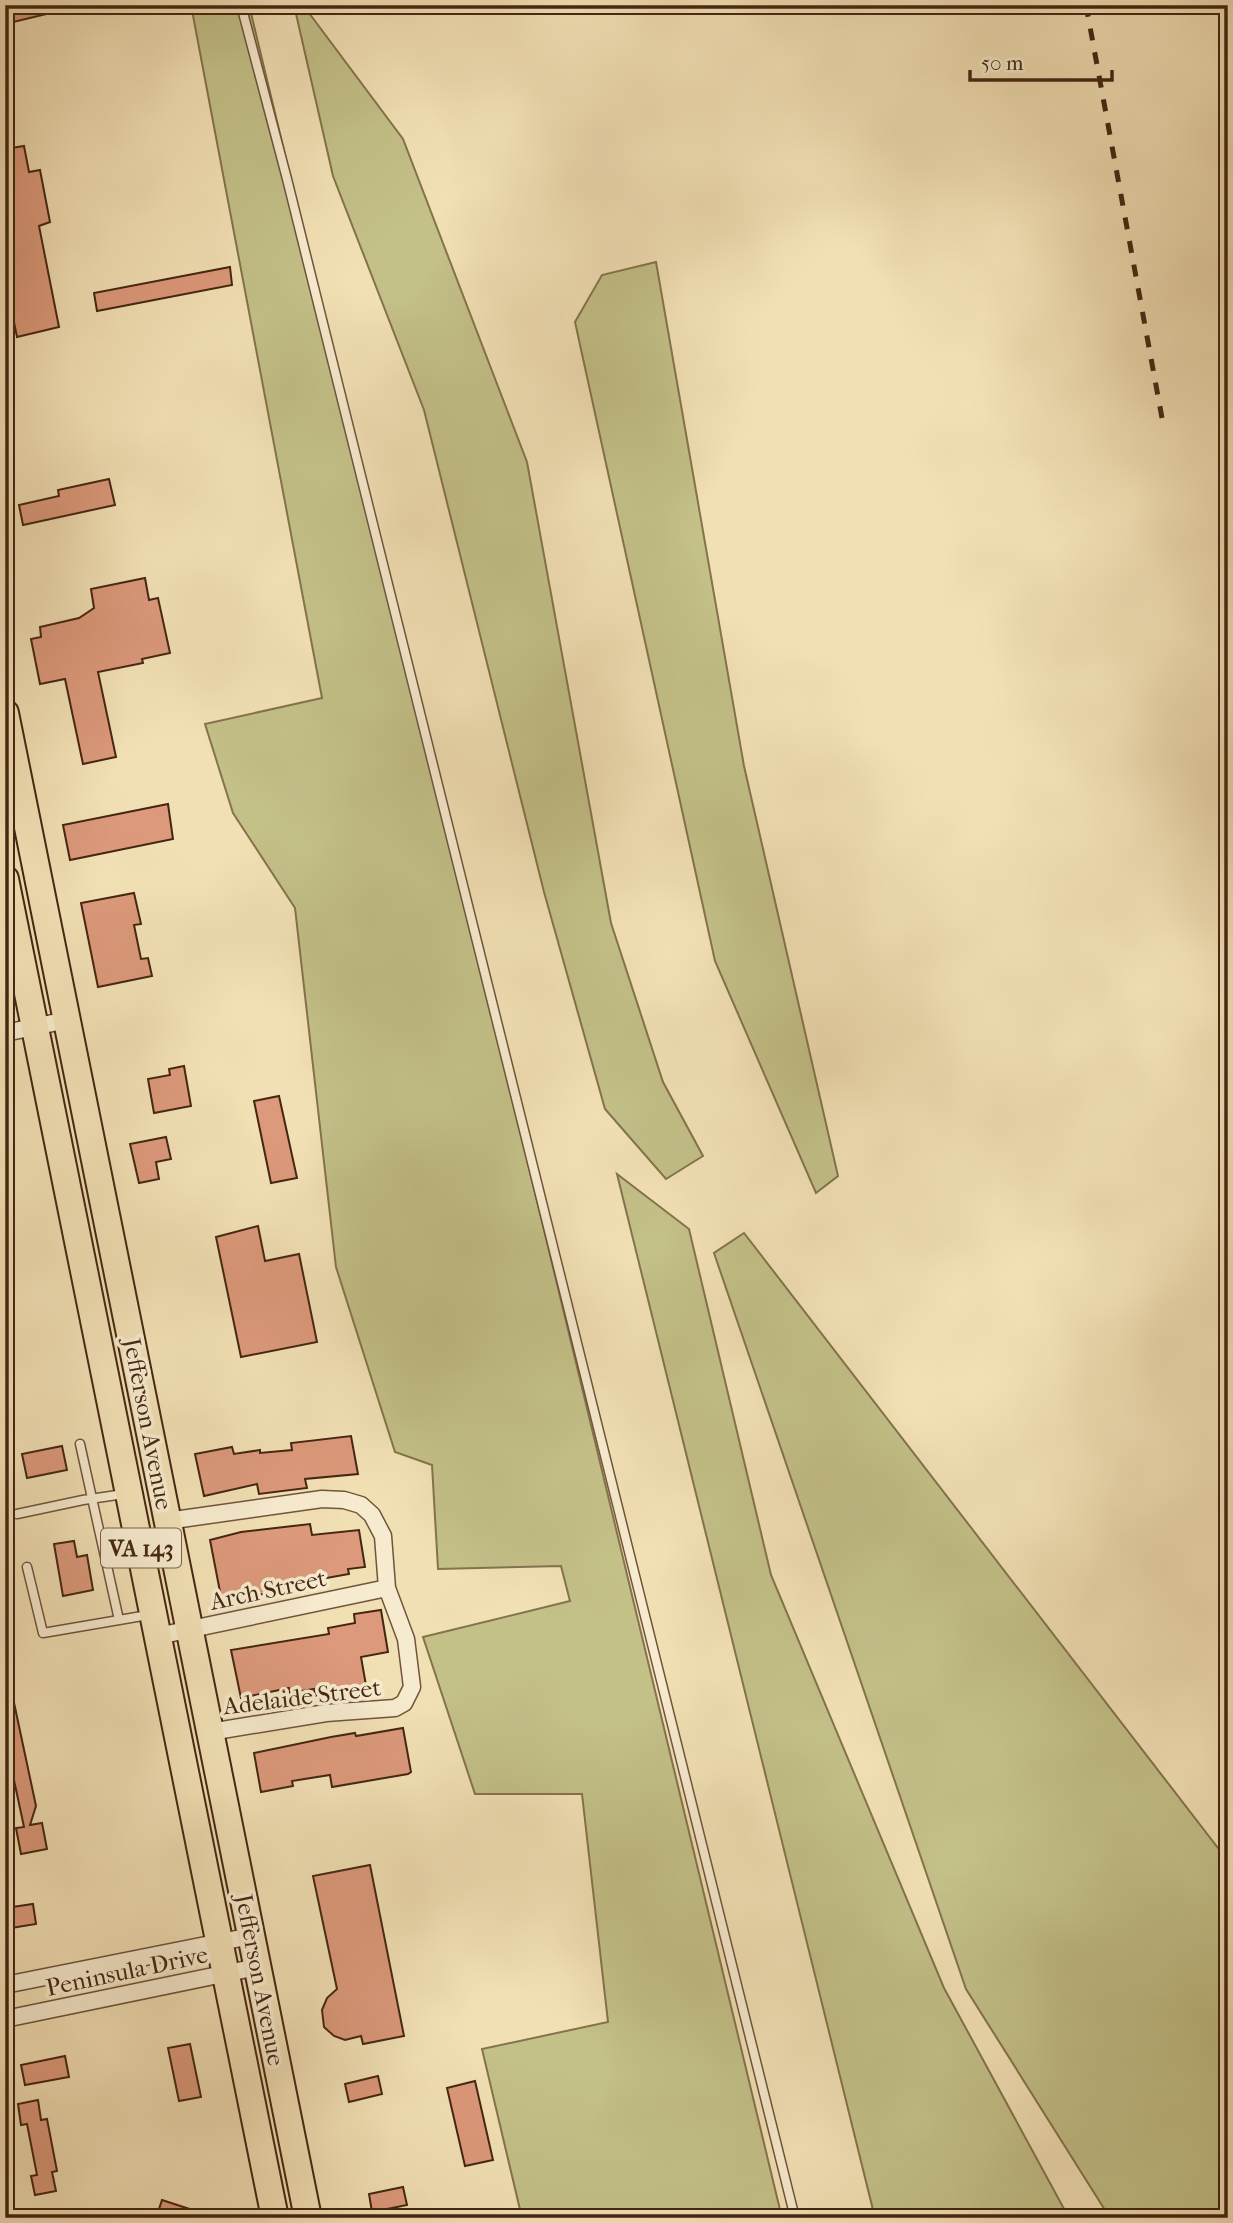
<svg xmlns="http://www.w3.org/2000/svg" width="1233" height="2223" viewBox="0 0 1233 2223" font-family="'IM FELL French Canon',serif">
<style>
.green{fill:#c3c088;stroke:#84734d;stroke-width:2}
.building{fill:#dc997b;stroke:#442612;stroke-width:2}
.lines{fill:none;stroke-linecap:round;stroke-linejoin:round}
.lane-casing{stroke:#70543b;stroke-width:11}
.street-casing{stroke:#70543b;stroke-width:19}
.primary-casing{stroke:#442612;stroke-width:30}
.lane{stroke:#f7ebcf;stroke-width:8}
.street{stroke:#f7ebcf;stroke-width:16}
.primary{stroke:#f2e0b5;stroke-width:26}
.rail{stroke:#442612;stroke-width:5;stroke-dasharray:12 12;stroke-linecap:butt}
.labels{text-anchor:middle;stroke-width:7;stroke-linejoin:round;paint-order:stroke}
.shield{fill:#f7ebcf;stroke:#7a614b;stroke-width:2}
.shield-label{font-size:23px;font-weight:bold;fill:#442612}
.street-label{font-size:24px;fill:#442612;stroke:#f7ebcf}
</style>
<rect width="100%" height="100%" fill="#f2e0b5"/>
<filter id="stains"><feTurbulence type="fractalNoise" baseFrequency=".00286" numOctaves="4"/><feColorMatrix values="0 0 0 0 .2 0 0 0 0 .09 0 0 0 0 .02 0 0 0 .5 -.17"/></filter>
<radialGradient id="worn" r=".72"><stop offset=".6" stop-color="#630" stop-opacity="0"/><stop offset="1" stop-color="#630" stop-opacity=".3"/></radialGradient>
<path class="green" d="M191 5H249L782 2218H522L482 2049 608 2022 582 1794H475L423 1637 570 1601 561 1566 438 1569 432 1465 395 1452 336 1267 295 908 233 813 205 724 322 698Z
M294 5H303L403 139 527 462 611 923 663 1082 703 1156 666 1179 605 1109 544 892 424 410 333 176Z
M656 262 744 766 838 1176 816 1193 715 961 575 322 602 275Z
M617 1174 689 1229 771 1575 944 1988 1069 2218H875Z
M744 1233 1228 1861V2218H1110L966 1989 714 1253Z"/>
<path class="building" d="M13 5H59V11L5 24V7Z
M24 146 29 172 40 170 50 222 39 226 59 327 17 337 5 278V149Z
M230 267 232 285 97 311 94 293Z
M109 479 115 505 23 525 19 505 59 496 58 490Z
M145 578 149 600 158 598 170 653 142 659 143 663 98 672 116 757 83 764 65 679 40 684 31 639 41 637 40 627 79 618 94 608 91 589Z
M168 804 173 839 70 860 63 825Z
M134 893 141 924 134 925 141 959 148 958 152 976 98 987 81 903Z
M184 1066 191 1106 154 1113 148 1079 170 1075 169 1069Z
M279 1096 297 1178 271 1183 254 1101Z
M166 1137 171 1159 156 1162 159 1179 139 1183 130 1144Z
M258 1226 265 1261 299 1254 317 1342 241 1357 216 1237Z
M351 1436 358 1474 305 1479 307 1488 259 1494 257 1484 204 1496 195 1454 232 1447 234 1454 260 1450V1453L292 1450 291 1443Z
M62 1446 67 1470 27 1478 22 1454Z
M310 1524 312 1535 359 1530 365 1567 348 1569 349 1574 282 1586 283 1590 222 1602 210 1540 241 1532Z
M74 1541 77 1557 87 1555 93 1590 63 1596 54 1544Z
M381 1610 388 1652 361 1657 367 1691 352 1694 351 1690 315 1696 314 1689 290 1693 289 1688 241 1698 231 1650 329 1634 328 1628 355 1623 354 1614Z
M13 1698 36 1806 30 1825 42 1823 47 1849 21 1854 16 1828 24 1827 5 1738V1699Z
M403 1728 411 1772 408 1774 332 1787 330 1775 292 1781 293 1786 261 1792 254 1753 331 1737 355 1733 356 1736Z
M370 1865 404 2036 363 2044 361 2036 345 2040 334 2036 324 2027 322 2010 327 1998 337 1989 313 1876Z
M33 1904 36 1924 5 1929V1908Z
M190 2044 201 2097 179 2101 168 2048Z
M65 2056 69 2077 25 2085 21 2065Z
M378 2076 382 2094 349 2102 345 2084Z
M475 2081 493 2160 465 2166 447 2088Z
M38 2100 41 2120 47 2119 57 2171 52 2172 56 2191 35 2195 31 2176 37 2175 27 2124 21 2125 18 2104Z
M403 2187 407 2205 372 2212 369 2194Z
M162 2200 208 2215V2218H156Z"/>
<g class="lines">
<g class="lane-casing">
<path id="lane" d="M241 5 287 179 795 2218
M80 1444 119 1620 148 1615
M17 1514 83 1500 124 1494
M27 1567 43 1633 119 1620"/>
</g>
<g class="street-casing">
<path id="street" d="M5 1033 67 1020
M167 1521 322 1499 344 1500 361 1505 372 1515 383 1536 387 1588 406 1639 412 1687 404 1703 395 1708 326 1713 210 1732
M158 1636 387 1588
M5 1985 251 1936
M5 2019 257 1967"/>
</g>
<g class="primary-casing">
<path id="primary" d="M5 713 308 2218
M5 879 275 2218"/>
</g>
<use href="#lane" class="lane"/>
<use href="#street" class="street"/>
<use href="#primary" class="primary"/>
<path class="rail" d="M1086 5 1162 418"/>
</g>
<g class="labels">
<rect class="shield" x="101" y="1528.5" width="80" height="39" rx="5"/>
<g class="shield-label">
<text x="141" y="1556">VA 143</text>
</g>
<g class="street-label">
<text transform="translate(148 1424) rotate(79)" y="8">Jefferson Avenue</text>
<text transform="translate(268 1590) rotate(-12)" y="8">Arch Street</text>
<text transform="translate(302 1697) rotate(-7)" y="8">Adelaide Street</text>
<text transform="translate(127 1971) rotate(-12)" y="8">Peninsula Drive</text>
<text transform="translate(260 1980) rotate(79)" y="8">Jefferson Avenue</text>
</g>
</g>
<rect width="1233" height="2223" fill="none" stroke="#f2e0b5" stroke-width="28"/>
<rect x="7" y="7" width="1219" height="2209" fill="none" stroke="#442612" stroke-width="3.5"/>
<rect x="14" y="14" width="1205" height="2195" fill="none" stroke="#442612" stroke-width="2"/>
<path d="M970 70v10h142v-10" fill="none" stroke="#442612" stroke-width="3.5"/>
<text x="981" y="70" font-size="21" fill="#442612" stroke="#f7ebcf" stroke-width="5" paint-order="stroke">50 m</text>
<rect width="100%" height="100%" filter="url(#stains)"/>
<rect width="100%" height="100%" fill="url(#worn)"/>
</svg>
